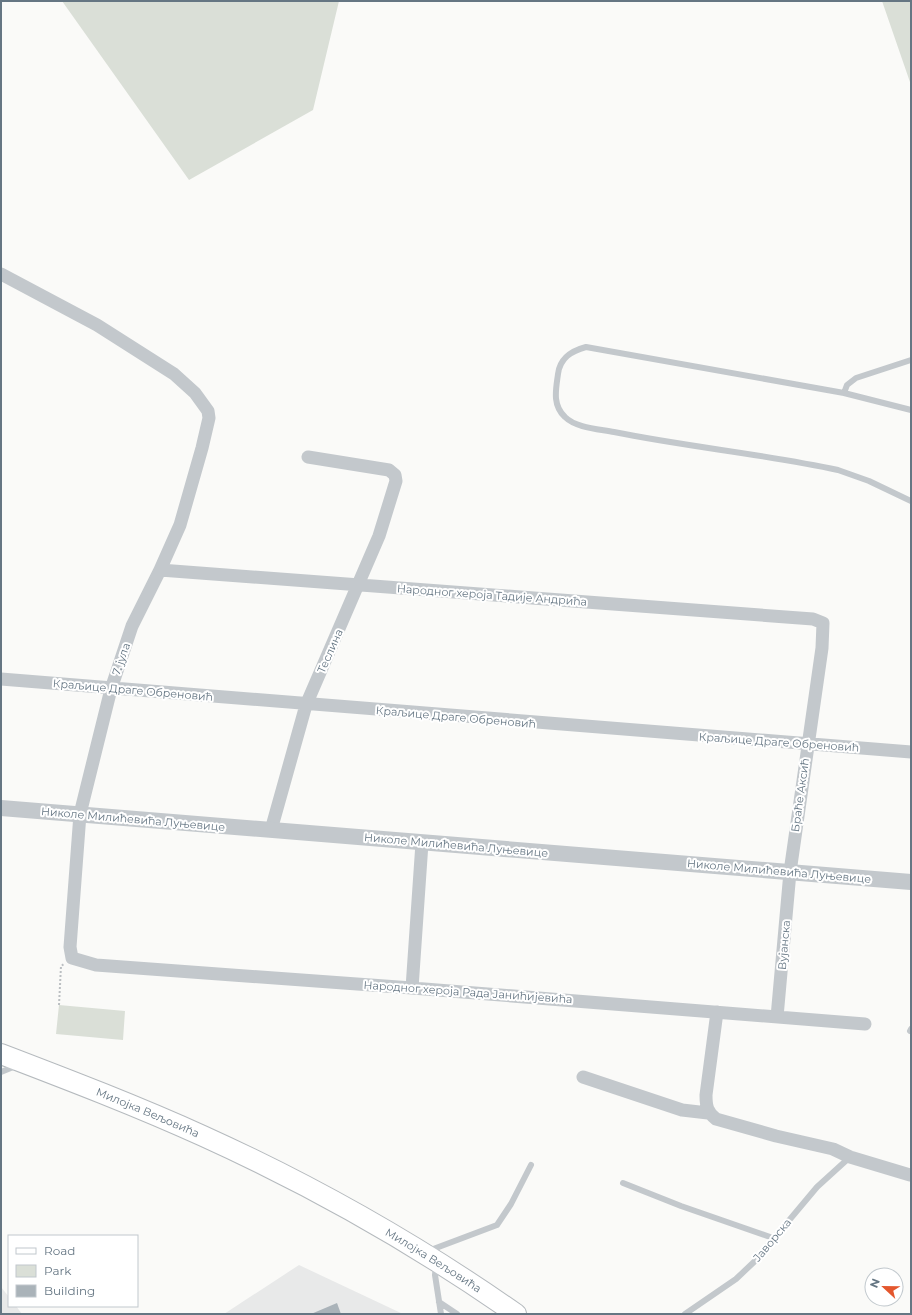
<svg xmlns="http://www.w3.org/2000/svg" width="912" height="1315" viewBox="0 0 912 1315" font-family="Montserrat,sans-serif">
<style>
.built{fill:#e8e9e9}
.green{fill:#dadfd7}
.building{fill:#aab3b9}
.lines{fill:none;stroke-linecap:round;stroke-linejoin:round}
.primary-casing{stroke:#b5babe;stroke-width:22}
.path{stroke:#bbbfc2;stroke-width:2;stroke-dasharray:2 2;stroke-linecap:butt}
.service{stroke:#c3c8cc;stroke-width:6}
.minor{stroke:#c3c8cc;stroke-width:13}
.tertiary{stroke:#c3c8cc;stroke-width:16}
.primary{stroke:#fff;stroke-width:20}
.labels{text-anchor:middle;stroke-width:4;stroke-linejoin:round;paint-order:stroke}
.street-label{font-size:11px;fill:#657683;stroke:#fff}
</style>
<rect width="100%" height="100%" fill="#fafaf8"/>
<path class="built" d="M299 1265 403 1314H224Z
M1 1287 9 1297V1306H16L22 1314H1Z"/>
<path class="green" d="M62 1H339L313 110 189 180Z
M882 1H911V85Z
M59 1005 125 1011 123 1040 56 1034Z"/>
<path class="building" d="M337 1303 341 1314H311Z"/>
<g class="lines">
<g class="primary-casing">
<g id="primary">
<path id="s1" d="M1 1054C69 1080 137 1106 203 1136 311 1185 419 1246 516 1314"/>
</g>
</g>
<path class="path" d="M59 1005 61 966 64 964"/>
<path class="service" d="M844 393 847 385 856 378 911 360
M911 410 844 393 586 347C571 351 560 358 558 374 556 389 552 405 565 417 576 428 599 429 614 432 688 447 764 454 838 470L869 481 911 501
M910 1031 911 1029
M1 1072 18 1065
M623 1183 681 1206 773 1238
M428 1251 497 1225 511 1204 531 1165
M436 1264 435 1275 441 1314
M439 1302 457 1314
M685 1314 736 1279 755 1261 817 1187 850 1157"/>
<path class="minor" d="M1 274 97 325 174 374 195 393 208 411 209 418 202 448 180 525 160 570 132 626 111 689 80 814 70 947 72 958 96 965 412 988 865 1024
M160 570 813 619 823 623 822 648 790 872 777 1017
M1 679 911 752
M271 830 306 705 379 536 396 481 395 475 389 470 308 457
M412 988 422 843
M717 1012 706 1095C706 1106 707 1112 716 1119L776 1136 833 1149 850 1157 910 1175
M583 1077 682 1110 708 1113"/>
<path class="tertiary" d="M1 808 911 882"/>
<use href="#primary" class="primary"/>
</g>
<g class="labels">
<g class="street-label">
<text transform="translate(492 595) rotate(4)" y="4">Народног хероја Тадије Андрића</text>
<text transform="translate(330 651) rotate(-66)" y="4">Теслина</text>
<text transform="translate(121 659) rotate(-71)" y="4">7. јула</text>
<text transform="translate(133 690) rotate(5)" y="4">Краљице Драге Обреновић</text>
<text transform="translate(456 717) rotate(5)" y="4">Краљице Драге Обреновић</text>
<text transform="translate(779 742) rotate(4)" y="4">Краљице Драге Обреновић</text>
<text transform="translate(800 795) rotate(-82)" y="4">Браће Аксић</text>
<text transform="translate(133 819) rotate(5)" y="4">Николе Милићевића Луњевице</text>
<text transform="translate(456 845) rotate(5)" y="4">Николе Милићевића Луњевице</text>
<text transform="translate(779 871) rotate(5)" y="4">Николе Милићевића Луњевице</text>
<text transform="translate(784 945) rotate(-85)" y="4">Вујанска</text>
<text transform="translate(468 992) rotate(4)" y="4">Народног хероја Рада Јанићијевића</text>
<text dy="4" stroke="none"><textPath href="#s1" startOffset="158">Милојка Вељовића</textPath></text>
<text transform="translate(772 1240) rotate(-50)" y="4">Јаворска</text>
<text dy="4" stroke="none"><textPath href="#s1" startOffset="480">Милојка Вељовића</textPath></text>
</g>
</g>
<rect width="912" height="1315" fill="none" stroke="#657683" stroke-width="4"/>
<rect x="8" y="1235" width="130" height="72" fill="#ffffff" stroke="#c1c8cd"/>
<rect x="16" y="1248" width="20" height="6" fill="#ffffff" stroke="#c1c8cd"/>
<text x="44" y="1255" font-size="12" fill="#657683">Road</text>
<rect x="16" y="1265" width="20" height="12" fill="#dadfd7" stroke="#c1c8cd"/>
<text x="44" y="1275" font-size="12" fill="#657683">Park</text>
<rect x="16" y="1285" width="20" height="12" fill="#aab3b9" stroke="#c1c8cd"/>
<text x="44" y="1295" font-size="12" fill="#657683">Building</text>
<g transform="translate(884 1287) rotate(292)"><circle r="19" fill="#ffffff" stroke="#c1c8cd"/>
<path d="M0-3L7 15L0 10L-7 15Z" fill="#e4572e"/>
<text y="-6" font-size="11" font-weight="bold" text-anchor="middle" fill="#657683">N</text>
</g>
</svg>
